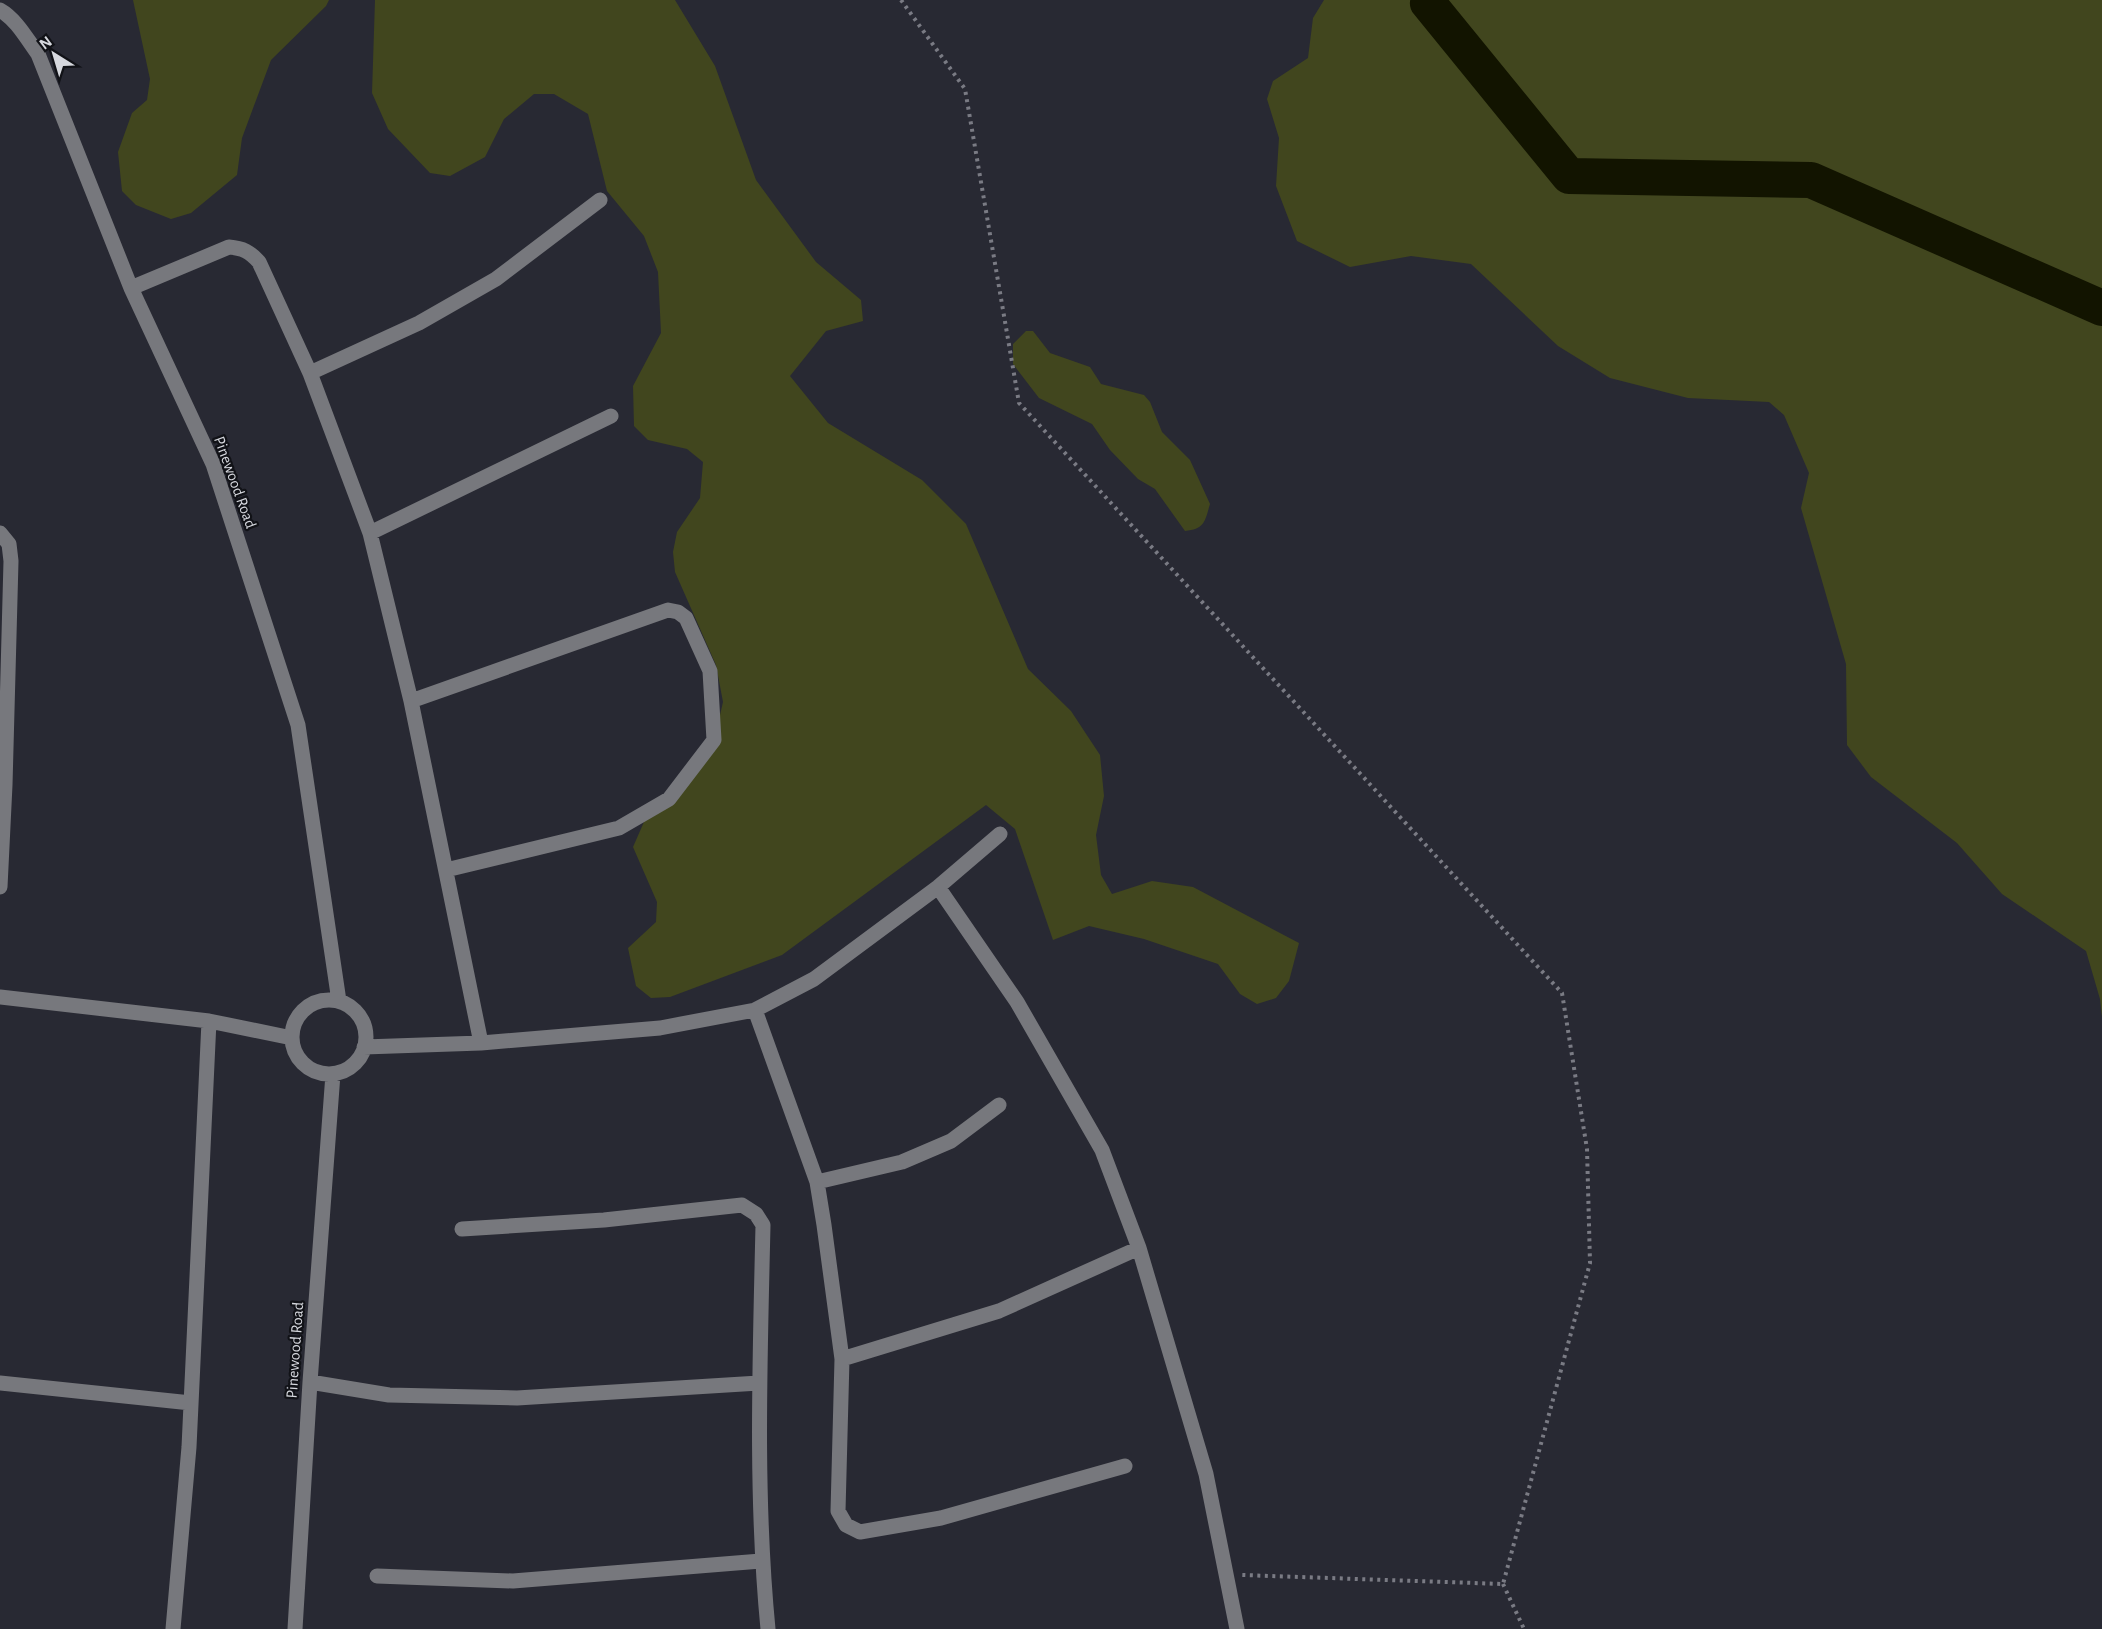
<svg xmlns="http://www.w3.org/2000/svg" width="2102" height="1629" viewBox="0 0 2102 1629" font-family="'Alegreya Sans',sans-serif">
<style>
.green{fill:#41461e}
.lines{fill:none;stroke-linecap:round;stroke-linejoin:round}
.river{stroke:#121400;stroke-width:36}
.path{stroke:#7a7b84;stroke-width:4;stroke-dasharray:3 4.5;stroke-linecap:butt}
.minor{stroke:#77787d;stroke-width:15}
.labels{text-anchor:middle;stroke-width:4.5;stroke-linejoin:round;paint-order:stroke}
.street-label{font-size:16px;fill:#d6d8de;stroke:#111217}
</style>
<rect width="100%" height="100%" fill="#282933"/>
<path class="green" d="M133 0H329L326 6 271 60 242 138 237 175 191 213 171 219 136 205 122 191 118 152 132 113 147 100 150 79Z
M375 0H675L715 66 756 180 816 262 861 300 863 321 826 331 790 376 828 423 922 480 966 524 1028 669 1071 711 1100 755 1104 796 1096 835 1101 875 1112 894 1152 881 1193 887 1299 943 1289 981 1276 998 1257 1004 1240 994 1218 964 1144 939 1089 926 1053 940 1015 829 986 805 782 955 670 997 651 998 636 986 628 948 656 922 657 902 633 847 647 815 714 741 723 702 716 665 675 572 673 552 677 532 700 498 703 462 687 449 648 440 634 426 633 386 661 333 658 272 644 236 607 191 588 114 554 94H534L504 119 485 157 450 176 430 173 388 129 372 93Z
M1324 0H2102V1017L2100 999 2086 951 2002 894 1957 843 1871 777 1847 745 1846 664 1801 508 1809 473 1784 415 1769 402 1688 398 1610 378 1558 346 1471 264 1411 256 1350 267 1297 241 1276 186 1279 138 1267 99 1273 81 1308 58 1313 18Z
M1026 331H1033L1050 353 1090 367 1101 384 1144 395 1150 402 1162 432 1190 460 1210 504C1205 521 1205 529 1185 531L1155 489 1138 479 1110 450 1092 424 1039 398 1013 364V344Z"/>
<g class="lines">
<path class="river" d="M1429 0 1428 3 1569 176 1811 180 2102 308"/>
<path class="path" d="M901 0 965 89 1019 403 1562 993 1587 1149 1590 1263 1503 1584 1242 1575
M1503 1584 1524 1629"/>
<path class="minor" d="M0 10C16 19 27 39 38 54L131 288 213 464 298 725 339 1001
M131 288 229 247C243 248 250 252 259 262L310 373 370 533 411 701 481 1043
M310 373 419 323 496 279 600 200
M0 533 9 544 11 561 5 785 0 887
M370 533 611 416
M411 701 668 610 678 612 686 618 710 671 714 740 669 799 619 828 446 870
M938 887 1017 1002 1102 1150 1139 1248 1206 1474 1237 1629
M0 997 209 1021 292 1038
M292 1037a37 37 0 1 1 74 0a37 37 0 1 1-74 0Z
M755 1010 817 1182 824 1225 842 1359 838 1511 846 1525 860 1532 941 1518 1125 1466
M364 1047 481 1043 660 1028 755 1010 814 979 938 887 1000 834
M817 1182 902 1162 951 1141 999 1105
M462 1229 604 1220 742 1205 756 1214 763 1225C760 1360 755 1495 768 1629
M842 1359 999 1311 1139 1248
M310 1382 389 1395 517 1398 759 1383
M0 1383 191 1403
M377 1576 513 1581 761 1561
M173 1629 189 1447 209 1021
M295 1629 310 1382 333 1074"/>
</g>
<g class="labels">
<g class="street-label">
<text transform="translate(236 482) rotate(70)" y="6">Pinewood Road</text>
<text transform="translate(294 1350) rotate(-86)" y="6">Pinewood Road</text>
</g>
</g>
<g transform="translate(54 54) rotate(323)" stroke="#111217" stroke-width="4.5" paint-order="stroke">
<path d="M0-4.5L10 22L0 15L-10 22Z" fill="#d6d8de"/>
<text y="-9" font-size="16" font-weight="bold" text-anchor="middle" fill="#d6d8de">N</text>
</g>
</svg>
